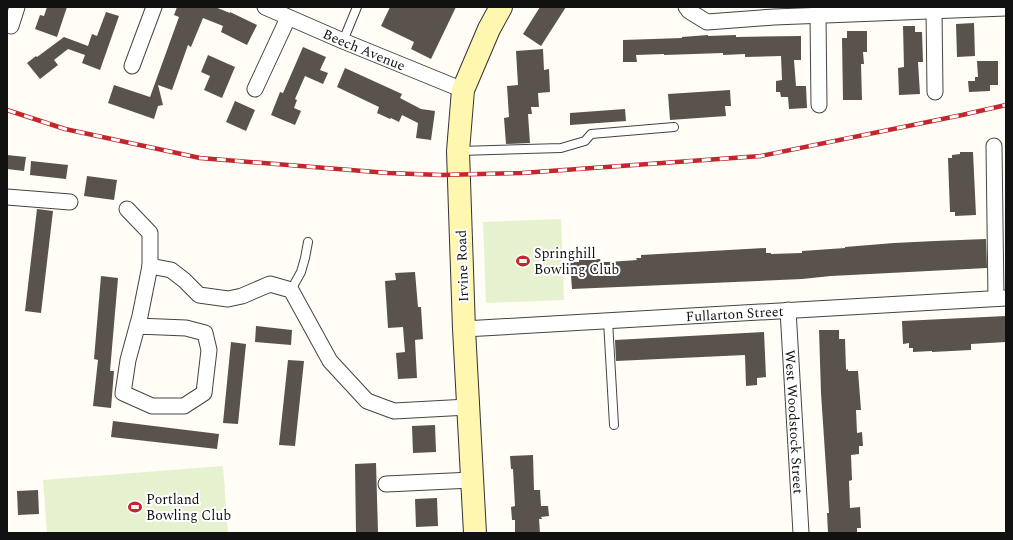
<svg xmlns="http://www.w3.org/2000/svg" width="1013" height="540" viewBox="0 0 1013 540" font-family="Spectral,serif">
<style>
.pitch{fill:#e6f2cf}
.building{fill:#5a524d}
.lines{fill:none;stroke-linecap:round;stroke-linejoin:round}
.service-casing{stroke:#444;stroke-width:10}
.minor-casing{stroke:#444;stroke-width:17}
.secondary-casing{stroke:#333;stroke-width:24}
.service{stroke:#fff;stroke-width:8}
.minor{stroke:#fff;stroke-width:15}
.secondary{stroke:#fff6b0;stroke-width:22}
.rail-casing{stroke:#c4262e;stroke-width:4.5}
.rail{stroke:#fff;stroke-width:3;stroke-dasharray:9;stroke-linecap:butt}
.labels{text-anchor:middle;stroke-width:4;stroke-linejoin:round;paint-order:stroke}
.street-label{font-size:14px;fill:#111;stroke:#fff}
.poi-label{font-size:14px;fill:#111;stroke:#fff;text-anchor:start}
</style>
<rect width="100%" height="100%" fill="#fffdf5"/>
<path class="pitch" d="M561 219 564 300 486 303 483 222Z
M223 466 228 533H47L43 480Z"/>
<path class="building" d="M47 7H67L57 37 35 29 40 15 44 16Z
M177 7H215L230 13V12L257 25 247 45 221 32 223 26 203 18 191 47 188 45 172 90 158 85 163 105 158 106 154 119 108 103 114 85 150 97 179 17 174 15Z
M390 7H456L431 59 411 49 414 42 381 26Z
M540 7H566L541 46 523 34Z
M106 12 119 16 100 70 82 63 85 55 68 49 54 60 58 65 40 79 27 63 36 56 37 57 64 37 88 46 92 34 97 36Z
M974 23 975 56 957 57 956 24Z
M903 26H915V32H922L923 62H918L920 94 899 95 898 68 904 67Z
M847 31H867V52H863L864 64H861L862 100H843L842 38H847Z
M708 35V36L736 35V37L801 36V60H794L796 86H806L807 108 789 109 788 97H781L780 92H776V81L782 80 781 56 745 57V54L723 55V53L664 55V54L636 55 637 62H623V40L682 38V37Z
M303 47 326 57 320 70 328 73 323 84 305 76 295 99 297 100 294 108 301 111 295 125 271 115 280 92 283 93Z
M543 49 544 70 549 69 550 92 538 93 539 107H531L532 114H528L530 143 506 144 504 118 509 117 507 86 518 85 516 51Z
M208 55 235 67 222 98 204 90 210 76 201 72Z
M977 61H998V85H990V91L969 92 968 81H975V77H978Z
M345 68 402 94 400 98 421 109 435 111 431 140 416 138 418 123 402 115 399 122 391 118 390 119 377 113 379 107 337 87Z
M730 90 731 106H725L726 116 670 120 668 94Z
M235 101 255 110 246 131 226 122Z
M625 109 626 121 570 125V113Z
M960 152H973L976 215 955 216V212H950L948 158H952V155L960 154Z
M7 155 26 157 24 171 7 169Z
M31 161 68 165 66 179 30 175Z
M87 176 117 180 114 200 84 196Z
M37 209 53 211 41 313 25 311Z
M986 239 987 268 831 276 802 279 572 289 570 262H579V258L589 257V260L600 259 601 262H609L637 260 636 258H641V255L766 248V253H771V254L802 253V251L845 248V247L894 243 935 241Z
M415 272 418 307H421L423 339 415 340 417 378 398 379 396 353 405 352 403 327 388 328 385 281 396 280 395 273Z
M101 276 118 278 110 371H114L111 408 93 406 98 360 94 359Z
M1006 316V342L971 344V350L932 352V351L913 352V348H909V343L903 344 902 321Z
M256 326 292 330 291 345 255 342Z
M819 330H839V339H845L846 370 848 369V371H858L861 410H856L857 433 862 432 863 446H859V454L851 455 852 480 849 481 850 508 860 507 861 528H857V533H828L827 513H829L821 393Z
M764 332 766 377 757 378V385L746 386 745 355 616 361 615 340Z
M231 342 246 344 238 424 223 423Z
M288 360 304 361 295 446 279 445Z
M113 421 219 434 217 449 111 437Z
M435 425 436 452 413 453 412 426Z
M533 455 534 490H540L541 506H548L549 516 541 517 542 519H539L540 533H515V520H512L511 507 515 506 513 469H511L510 456Z
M376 463 378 532 356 533 355 464Z
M38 490 39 514 18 515 17 491Z
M437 498 438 526 416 527 415 499Z"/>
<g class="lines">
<g class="service-casing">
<path id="service" d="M343 41 357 7
M459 151 561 148 585 141 591 134 674 127
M291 290 301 272 305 258 308 242
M608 321 614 425"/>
</g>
<g class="minor-casing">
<g id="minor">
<path id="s1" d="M265 7 343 41 463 90"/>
<path d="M686 7 689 11 707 22 774 17 1006 8"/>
<path d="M934 11 935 92"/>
<path d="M818 16 819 105"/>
<path d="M11 26 17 7"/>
<path d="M132 66 154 7"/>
<path d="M255 89 288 18"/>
<path d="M994 146 996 298"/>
<path d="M7 197 70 202"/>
<path d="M127 209 150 233V266L171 270 184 280 199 295 228 299 242 296 270 284 291 290 330 361 367 401 394 411 468 407"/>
<path id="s2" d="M788 310 801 533"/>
<path d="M137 326 186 328 205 333 209 350 204 393 184 406H152L123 393 128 360 140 316 150 266"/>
<path id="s3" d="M464 329 1006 298"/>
<path d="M386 484 472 480"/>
</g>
</g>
<g class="secondary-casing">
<path id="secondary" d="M475 533 464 329 458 151 463 90 489 29 501 7"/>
</g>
<use href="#service" class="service"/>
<use href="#minor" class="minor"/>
<use href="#secondary" class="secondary"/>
<g class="rail-casing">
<path id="rail" d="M7 110 65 129 200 158 388 173 441 175 522 173 761 156 962 115 1006 105"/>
</g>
<use href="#rail" class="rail"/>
</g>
<defs>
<g id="stadium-bare" transform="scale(1.08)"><path d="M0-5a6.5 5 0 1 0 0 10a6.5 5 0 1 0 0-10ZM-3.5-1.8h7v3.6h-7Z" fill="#c4262e" stroke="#fff" stroke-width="2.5" paint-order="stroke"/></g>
</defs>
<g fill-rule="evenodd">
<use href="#stadium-bare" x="523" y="261"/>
<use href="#stadium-bare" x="135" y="507"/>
</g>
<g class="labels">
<g class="street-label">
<text dy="5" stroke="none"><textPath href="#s1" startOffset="108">Beech Avenue</textPath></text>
<text transform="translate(462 266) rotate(-92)" y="5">Irvine Road</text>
<text dy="5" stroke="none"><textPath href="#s3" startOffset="271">Fullarton Street</textPath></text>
<text dy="5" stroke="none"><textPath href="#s2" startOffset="112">West Woodstock Street</textPath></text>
</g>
<g class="poi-label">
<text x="534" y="258">Springhill<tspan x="534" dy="16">Bowling Club</tspan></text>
<text x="146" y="504">Portland<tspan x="146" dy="16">Bowling Club</tspan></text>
</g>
</g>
<rect width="1013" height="540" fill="none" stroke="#111111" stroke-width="16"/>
</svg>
